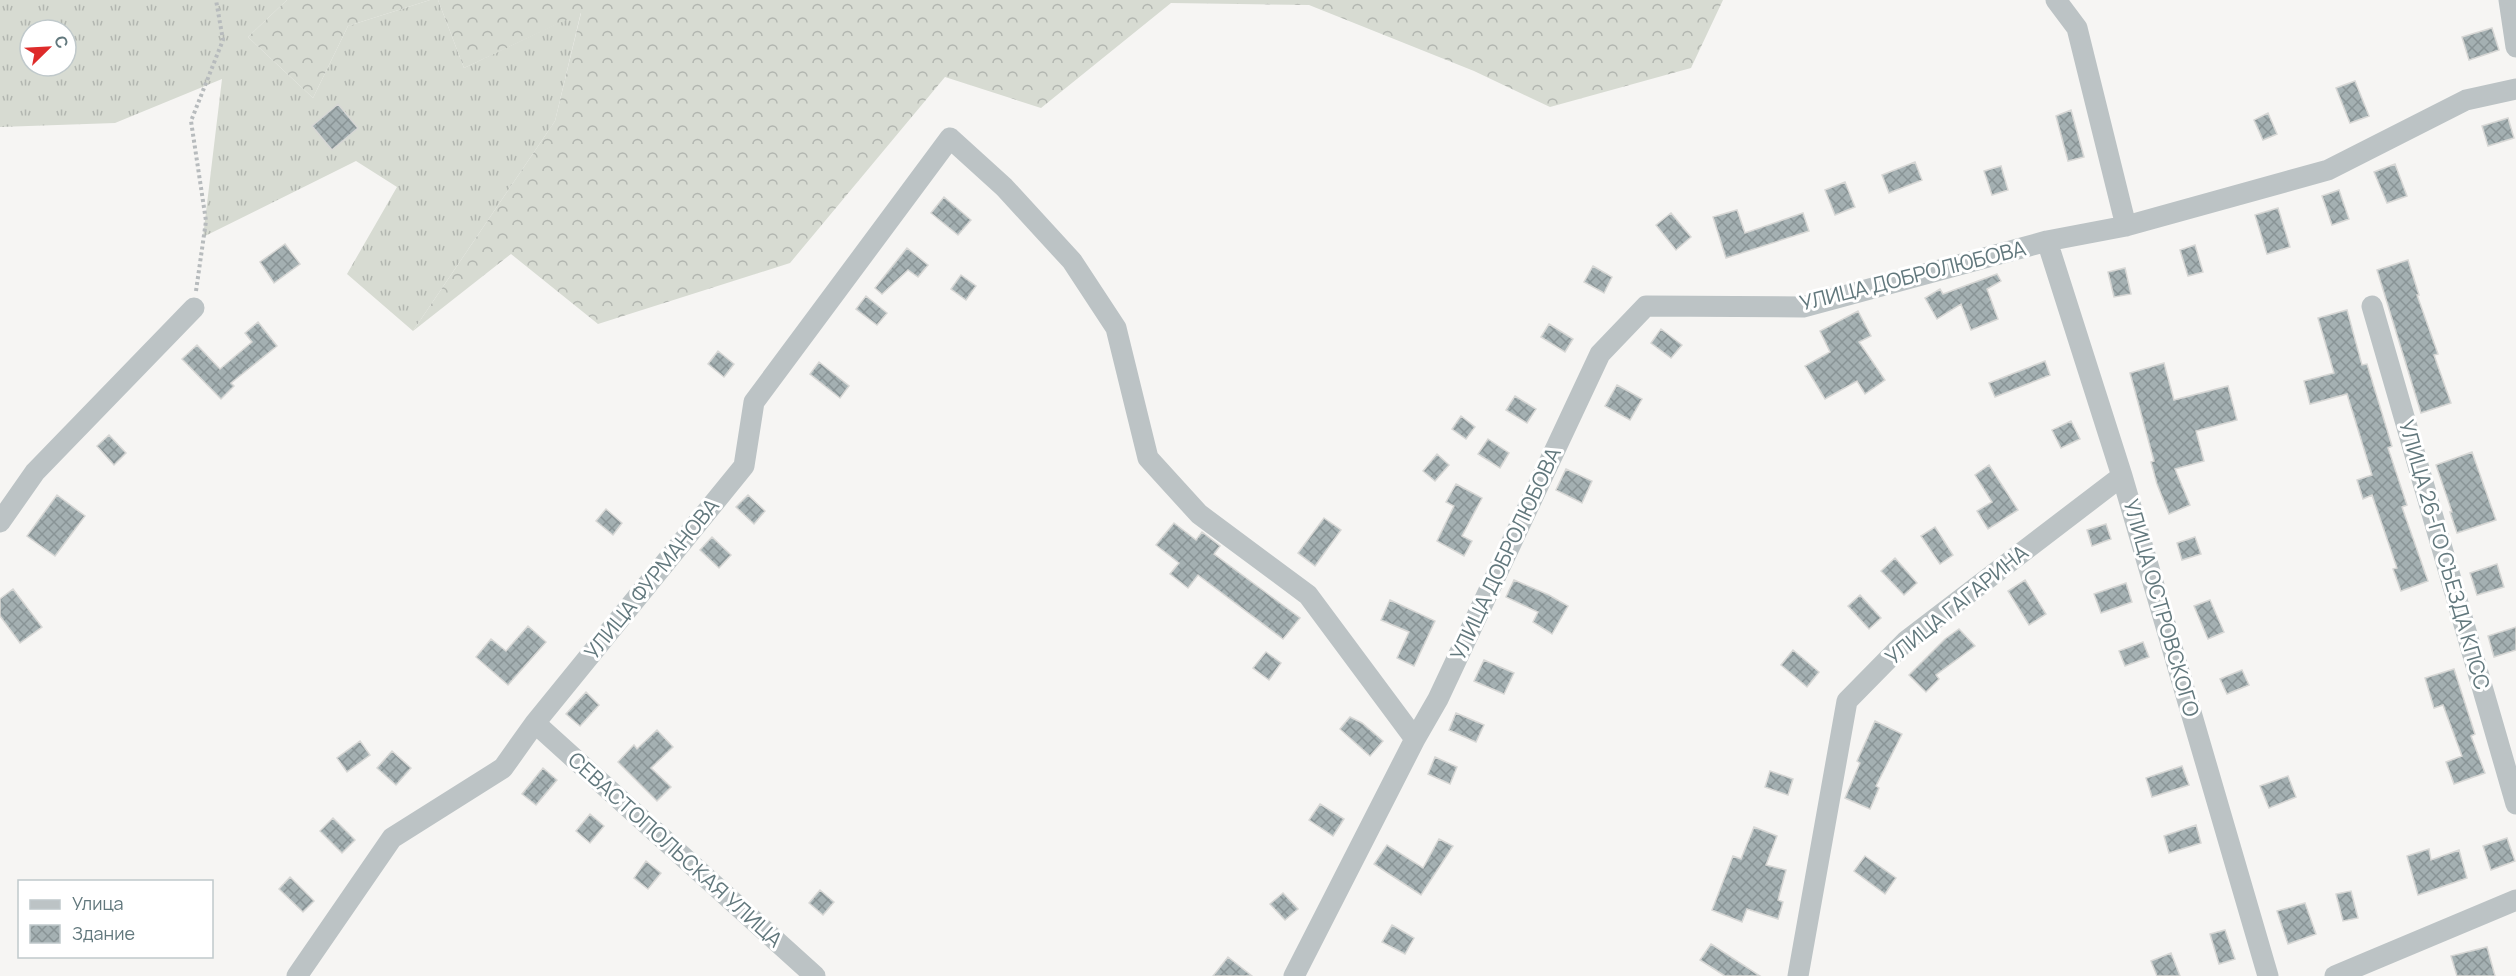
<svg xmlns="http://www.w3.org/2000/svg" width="2516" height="976" viewBox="0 0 2516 976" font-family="Manrope,sans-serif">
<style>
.grass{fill:url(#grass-tufts);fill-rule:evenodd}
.forest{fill:url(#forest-crowns)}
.building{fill:url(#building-cross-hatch);stroke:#d7d7d5;stroke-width:1.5}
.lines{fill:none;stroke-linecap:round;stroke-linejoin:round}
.path{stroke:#b7bbbd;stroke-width:4;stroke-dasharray:3 3;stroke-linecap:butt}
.minor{stroke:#bcc3c5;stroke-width:21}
.labels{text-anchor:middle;stroke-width:6;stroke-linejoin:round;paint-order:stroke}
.street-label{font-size:21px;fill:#62787d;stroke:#fff}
</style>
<defs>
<pattern id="grass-tufts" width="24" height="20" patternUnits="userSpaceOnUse" patternTransform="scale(1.5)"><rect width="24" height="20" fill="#d7dbd2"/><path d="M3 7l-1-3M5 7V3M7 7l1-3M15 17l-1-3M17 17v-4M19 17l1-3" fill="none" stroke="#b2b6b0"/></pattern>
<pattern id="forest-crowns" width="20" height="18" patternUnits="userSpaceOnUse" patternTransform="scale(1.5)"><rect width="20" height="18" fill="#d7dbd2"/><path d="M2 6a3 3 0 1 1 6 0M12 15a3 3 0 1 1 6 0" fill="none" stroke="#b2b6b0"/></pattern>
<pattern id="building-cross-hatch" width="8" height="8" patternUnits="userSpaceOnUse" patternTransform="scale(1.5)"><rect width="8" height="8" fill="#a4b0b2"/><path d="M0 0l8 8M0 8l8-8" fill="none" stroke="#899496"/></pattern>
</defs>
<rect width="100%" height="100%" fill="#f6f5f3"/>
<path class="grass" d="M0 0H287L248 37 313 98 348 26 430 0H438L464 68 581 12 555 121 413 331 347 274 397 187 356 161 203 237 222 79 115 123 0 127ZM30 30H66V66H30Z"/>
<path class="forest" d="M287 0H430L348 26 313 98 248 37Z
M438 0H1723L1691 68 1550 107 1474 71 1309 5 1171 3 1041 108 945 77 790 263 598 324 511 254 413 331 555 121 581 13 464 68Z"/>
<path class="building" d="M2492 28 2499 50 2469 60 2462 37Z
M2355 81 2369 116 2350 123 2336 88Z
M338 104 358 128 332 150 312 126Z
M2071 110 2084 157 2068 161 2056 116Z
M2268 113 2277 134 2263 140 2254 120Z
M2508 118 2514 138 2488 146 2482 126Z
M1915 162 1922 180 1889 193 1882 175Z
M2395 164 2407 196 2387 203 2374 172Z
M2001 166 2008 190 1992 195 1984 171Z
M1845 182 1855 207 1835 215 1825 190Z
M2339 190 2349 219 2332 225 2322 196Z
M944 197 971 220 958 235 931 213Z
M2278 208 2290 247 2267 254 2255 215Z
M1737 210 1745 233 1803 213 1809 231 1726 258 1713 217Z
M1671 213 1691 237 1676 250 1656 225Z
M285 244 300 264 274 283 260 262Z
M2195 245 2203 272 2188 276 2180 250Z
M907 248 928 265 918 277 908 270 882 294 875 288Z
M2408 260 2419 295H2417L2438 354 2434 355 2451 403 2421 413 2377 270Z
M1593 266 1612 277 1604 293 1584 282Z
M2125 268 2131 294 2114 297 2108 272Z
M1997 274 2001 281 1987 289 1998 319 1971 330 1961 304 1937 319 1925 298 1940 289 1943 294Z
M961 275 976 286 966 300 951 289Z
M866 296 887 313 877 325 856 309Z
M2347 310 2362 365 2367 364 2392 446 2388 448 2407 505 2402 507 2428 581 2401 591 2393 569 2397 568 2372 495 2363 499 2357 480 2372 475 2347 394 2310 404 2304 381 2334 373 2318 318Z
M1858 311 1871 336 1859 342 1885 380 1865 394 1857 381 1825 399 1805 366 1830 352 1820 331Z
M258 322 277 346 231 383 234 386 221 399 182 359 197 345 220 369 252 342 245 333Z
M1549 324 1573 339 1565 352 1541 337Z
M1661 329 1682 345 1671 358 1651 343Z
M718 351 734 364 724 377 708 364Z
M2045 361 2050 375 1995 397 1989 383Z
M819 362 849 386 840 398 810 374Z
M2164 363 2174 400 2228 386 2237 420 2196 431 2204 461 2175 469 2190 505 2169 514 2157 484 2151 462 2154 461 2130 373Z
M1617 385 1642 399 1630 420 1605 406Z
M1515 396 1536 409 1527 423 1506 410Z
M1461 416 1475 427 1466 439 1452 429Z
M2071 421 2080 439 2061 448 2052 430Z
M109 435 126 453 114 465 97 446Z
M1488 439 1509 453 1500 468 1478 454Z
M2472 452 2496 520 2457 533 2450 512H2452L2436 465Z
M1437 454 1449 465 1435 481 1423 471Z
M1989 465 2018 510 1988 529 1977 511 1992 502 1975 475Z
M1566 469 1592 481 1582 503 1556 490Z
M1456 484 1482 498 1462 536 1472 541 1464 556 1437 541 1454 506 1446 502Z
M57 495 85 516 55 556 27 536Z
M748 495 765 511 754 524 736 507Z
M606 509 622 523 613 535 596 521Z
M1324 518 1341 530 1315 566 1298 553Z
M1174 523 1196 540 1202 532 1220 546 1214 554 1300 618 1283 639 1198 575 1188 588 1170 574 1179 563 1156 545Z
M2106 524 2111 539 2092 546 2087 530Z
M1935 527 1953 555 1940 564 1921 536Z
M712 537 731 555 719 568 700 550Z
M2195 537 2201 554 2182 560 2177 543Z
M1895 558 1917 583 1904 595 1881 571Z
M2497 564 2504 587 2477 595 2470 573Z
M1514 580 1549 595 1568 606 1552 634 1533 622 1538 612 1506 597Z
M2025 580 2046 614 2029 625 2008 591Z
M2126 583 2132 602 2101 613 2094 594Z
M13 589 42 627 20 643 0 616V599Z
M1860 595 1881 618 1869 629 1848 606Z
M1390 600 1435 621 1414 666 1397 658 1409 632 1381 620Z
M2210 600 2224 632 2208 639 2194 606Z
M528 626 546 642 508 685 476 657 491 639 506 651Z
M2516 627V650L2494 657 2488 636Z
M1959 629 1975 646 1936 675 1939 679 1926 692 1909 675 1945 639Z
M2143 642 2149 657 2125 666 2119 651Z
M1793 650 1819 672 1807 687 1781 665Z
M1266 652 1281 663 1269 680 1253 668Z
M1484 660 1514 673 1504 694 1474 681Z
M2454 669 2475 734 2471 736 2485 773 2454 784 2446 762 2462 756 2443 705 2434 708 2425 678Z
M2242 670 2249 685 2227 694 2220 679Z
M586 692 599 705 580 726 566 714Z
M1456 713 1484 725 1476 742 1449 730Z
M1350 717 1362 723 1383 741 1370 756 1340 729Z
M1875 721 1902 734 1876 786 1879 788 1870 809 1845 798 1860 763 1857 761Z
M657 730 673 747 651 768 671 787 657 801 618 762 634 745 637 749Z
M360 741 370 755 347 772 337 758Z
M392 751 411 768 396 785 377 768Z
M1435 757 1457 767 1450 784 1428 774Z
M2182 766 2189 785 2152 797 2146 778Z
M543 768 557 780 536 805 522 794Z
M1770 771 1793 779 1788 795 1765 787Z
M2288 776 2296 797 2269 808 2260 786Z
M1320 804 1344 819 1333 836 1309 820Z
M590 814 604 826 590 843 576 831Z
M333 818 355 840 342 853 320 831Z
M2196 825 2201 843 2169 853 2164 836Z
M1754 827 1777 836 1766 865 1786 870 1778 900 1783 902 1778 919 1747 909 1742 922 1712 910 1733 856 1741 859Z
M2507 838 2515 861 2491 870 2483 846Z
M1439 839 1453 846 1421 895 1374 864 1387 845 1423 868Z
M2429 849 2431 860 2459 850 2467 878 2418 895 2407 856Z
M1865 856 1896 878 1885 894 1854 871Z
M646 861 661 873 648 889 634 878Z
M290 877 314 901 303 912 279 889Z
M820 890 834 902 823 915 809 903Z
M2351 891 2358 918 2343 921 2336 894Z
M1283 893 1298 909 1285 920 1270 904Z
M2305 903 2316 934 2288 944 2277 911Z
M1392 925 1414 938 1405 954 1382 942Z
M2225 930 2235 959 2219 964 2210 934Z
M1711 944 1760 976H1725L1700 960Z
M2487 947 2495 976H2457L2451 956Z
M2171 953 2180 976H2157L2151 961Z
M1228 957 1252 976H1213Z"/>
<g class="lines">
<path class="path" d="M196 291 206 221 191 121 223 40 216 0"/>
<path class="minor" d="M2056 0 2077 28 2126 226
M2509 0 2516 47
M2047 241 2122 476 2268 976
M2372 306 2516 804
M0 522 35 472 194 308
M535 723 815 976
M297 976 392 838 503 768 535 723 744 466 754 402 950 138 1004 187 1072 261 1116 328 1148 458 1199 514 1308 595 1415 739
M1294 976 1415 739 1438 699 1600 354 1646 306 1803 307 2047 241 2126 226 2328 170 2466 100 2516 89
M1798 976 1847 701 1906 641 2122 476
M2335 976 2516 900"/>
</g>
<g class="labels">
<g class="street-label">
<text transform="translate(1913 276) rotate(-14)" y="7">УЛИЦА ДОБРОЛЮБОВА</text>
<text transform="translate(1506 554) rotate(-65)" y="7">УЛИЦА ДОБРОЛЮБОВА</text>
<text transform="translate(2444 555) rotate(74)" y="7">УЛИЦА 26-ГО СЪЕЗДА КПСС</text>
<text transform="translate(652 579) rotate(-51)" y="7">УЛИЦА ФУРМАНОВА</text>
<text transform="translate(1957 605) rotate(-39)" y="7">УЛИЦА ГАГАРИНА</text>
<text transform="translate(2161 608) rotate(74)" y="7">УЛИЦА ОСТРОВСКОГО</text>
<text transform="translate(675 850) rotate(42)" y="7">СЕВАСТОПОЛЬСКАЯ УЛИЦА</text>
</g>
</g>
<rect x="18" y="880" width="195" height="78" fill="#ffffff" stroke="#c0c9cb" stroke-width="1.5"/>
<rect x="30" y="900" width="30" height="9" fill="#bcc3c5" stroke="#c0c9cb" stroke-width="1.5"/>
<text x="72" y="910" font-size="18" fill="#62787d">Улица</text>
<rect x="30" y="925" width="30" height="18" fill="url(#building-cross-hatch)" stroke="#c0c9cb" stroke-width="1.5"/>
<text x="72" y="940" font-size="18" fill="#62787d">Здание</text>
<g transform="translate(48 48) rotate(66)"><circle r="28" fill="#ffffff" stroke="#c0c9cb" stroke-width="1.5"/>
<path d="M0-4.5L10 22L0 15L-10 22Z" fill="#de2b2a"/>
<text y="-9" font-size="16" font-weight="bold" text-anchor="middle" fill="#62787d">С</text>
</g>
</svg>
